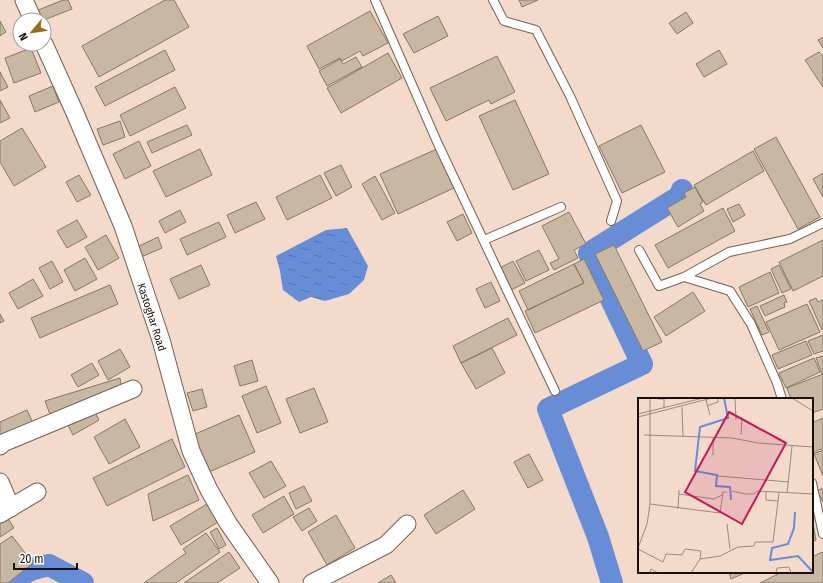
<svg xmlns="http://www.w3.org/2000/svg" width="823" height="583" viewBox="0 0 823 583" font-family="'Fira Sans Condensed',sans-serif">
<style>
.water{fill:url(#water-ripples)}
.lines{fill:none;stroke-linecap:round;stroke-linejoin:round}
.canal{stroke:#678dd6;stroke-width:22}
.building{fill:#c8b7a2;stroke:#877864}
.service-casing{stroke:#756052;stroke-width:10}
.minor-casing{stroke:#756052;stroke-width:19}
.service{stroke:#fff;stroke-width:8}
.minor{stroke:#fff;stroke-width:17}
.labels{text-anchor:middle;stroke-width:3;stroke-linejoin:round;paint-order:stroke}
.street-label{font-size:11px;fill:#19100b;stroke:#fff}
.inset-river{fill:none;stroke:#678dd6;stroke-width:2}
.inset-road{fill:none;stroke:#9c897e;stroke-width:1}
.view{fill:#c2185b;fill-opacity:0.15;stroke:#c2185b;stroke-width:2}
.inset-edge{fill:none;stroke:#19100b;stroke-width:2}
</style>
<defs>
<pattern id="water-ripples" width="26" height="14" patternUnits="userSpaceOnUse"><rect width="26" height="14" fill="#678dd6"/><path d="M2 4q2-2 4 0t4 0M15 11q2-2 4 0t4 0" fill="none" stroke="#5472ac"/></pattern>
</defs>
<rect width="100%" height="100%" fill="#f3daca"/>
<path class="water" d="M347 228 368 266 364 280 349 294 325 301 311 297 299 302 283 290 280 271 276 256 326 230Z"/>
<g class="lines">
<path class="canal" d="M9 583 12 580 33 569 49 565 83 583
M612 583 598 537 548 409 642 364 589 253 680 196 682 190"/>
</g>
<path class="building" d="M63 0H68L72 9 44 20H39L36 11Z
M165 0H174L189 27 99 77 82 46Z
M519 0H538L522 7Z
M370 11 388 43 363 56 360 51 342 61 340 58 319 69 307 46Z
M686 12 693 23 677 34 669 23Z
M438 16 448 36 414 53 403 34Z
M0 21 6 32 0 36Z
M823 37V48L818 40Z
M31 48 41 73 14 83 5 58Z
M165 50 175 70 105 106 95 87Z
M719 50 727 64 704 77 696 64Z
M819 52 823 56V87L805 60Z
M388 53 402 78 341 113 327 88Z
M497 56 515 92 491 104 489 100 446 121 430 88Z
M356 57 362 67 327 86 319 71 340 59 343 64Z
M0 72 8 87 0 91Z
M53 86 59 102 35 112 29 96Z
M175 87 186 108 130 136 120 115Z
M0 100 10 118 0 123Z
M515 100 549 174 513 190 479 116Z
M120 121 125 137 103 145 97 129Z
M187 125 192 135 152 153 147 142Z
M641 125 665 172 622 193 599 146Z
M22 128 46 167 14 186 0 162V141Z
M776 137 820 217 798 229 754 149Z
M139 141 151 166 125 179 113 154Z
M200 149 212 175 166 197 153 171Z
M437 149 454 188 398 214 380 174Z
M753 151 764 171 706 205 694 185Z
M341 165 352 187 336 196 324 173Z
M823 173V197L813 179Z
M79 175 91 195 77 202 66 182Z
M320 175 332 198 287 220 276 197Z
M375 176 395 213 382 220 362 184Z
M695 187 703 202 700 204 704 211 678 227 667 208 686 197 684 193Z
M256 202 265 219 235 233 227 215Z
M739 204 745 215 733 222 727 209Z
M723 208 735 231 668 268 655 245Z
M180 210 186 222 165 233 159 221Z
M569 212 586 244 574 250 578 258 554 270 550 263 559 259 542 226Z
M463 214 472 233 457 241 447 222Z
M77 220 87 237 67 248 57 231Z
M219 222 226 237 187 255 180 239Z
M106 235 119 258 98 270 85 247Z
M158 237 162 248 141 257 137 247Z
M823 240V276L793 291 779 262Z
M614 245 662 342 643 351 595 254Z
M539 250 549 270 526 281 516 261Z
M85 258 97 279 75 291 64 270Z
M584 259 604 300 535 333 525 311 584 283 574 264Z
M52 261 63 282 50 289 39 268Z
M513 261 525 283 511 290 500 268Z
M574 264 584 283 528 310 519 291Z
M201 265 210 285 179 299 170 279Z
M779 265 791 289 782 293 771 269Z
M770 272 779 293 748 307 739 287Z
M33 279 43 296 18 309 9 293Z
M491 282 500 301 485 308 476 289Z
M110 285 118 304 40 338 31 318Z
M693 292 705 311 666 336 654 317Z
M784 295 787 302 784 303 785 307 765 316 760 306Z
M816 298 818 302 823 300V330H822L809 301Z
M807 304 820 332 779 350 766 322Z
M757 306 769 332 762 335 750 309Z
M0 314 4 321 0 323Z
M508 318 517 335 461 363 453 346Z
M823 335V351L814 354 808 341Z
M806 341 812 355 778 369 772 355Z
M492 348 505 373 476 389 461 363Z
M120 349 130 367 108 380 98 361Z
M823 356V373L822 374 816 358Z
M814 358 820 372 786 388 779 373Z
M252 360 258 381 240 386 234 366Z
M92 363 99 375 78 387 71 375Z
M823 374V409L812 413V399H791L787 388Z
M120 378 122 392 51 417 45 401Z
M266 386 281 423 257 433 242 396Z
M314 388 328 422 300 433 286 399Z
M202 389 207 407 193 411 187 393Z
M27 410 33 423 0 437V422Z
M94 410 99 420 73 435 68 425Z
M239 415 255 452 209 472 193 435Z
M812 417 814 422 823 418V448L813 453Z
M125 419 140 447 109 464 94 437Z
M172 439 185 467 107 506 93 478Z
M823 450V476L814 454Z
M529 454 543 480 528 488 514 462Z
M271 461 286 486 264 498 249 473Z
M188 475 199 500 153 521 148 494Z
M304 486 312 501 296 509 289 493Z
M823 488V502L817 491Z
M463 490 475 509 436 534 424 515Z
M284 496 294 514 263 533 252 515Z
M207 504 218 522 181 545 170 526Z
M309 508 317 521 302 531 293 517Z
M336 515 355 548 327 565 308 532Z
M7 517 14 528 0 537V521Z
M812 518 816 540 812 542Z
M217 528 226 545 219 549 210 532Z
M206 533 220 552 176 583H144L186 553 183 549Z
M12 536 33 563 8 583H0V544Z
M229 552 240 568 217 583H184Z
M822 552 823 555V583H760L782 572H812V557Z
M729 572H747L731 579Z
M391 575 396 583H378Z"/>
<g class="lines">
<g class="service-casing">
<path id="service" d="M375 0 393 41 438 144 514 305 555 391
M493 0 504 21 536 30 570 96 617 201 611 221
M484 240 561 207
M639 250 659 286 684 277 729 252 790 239 823 223
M684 277 730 291 751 324 777 383 782 399
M812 483 823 534"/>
</g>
<g class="minor-casing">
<path id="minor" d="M24 0 33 20
M44 44 75 113 123 226 161 340 191 451 209 490 228 523 270 583
M0 446 3 443 133 389
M0 482 11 508
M0 514 37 492
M312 583 386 545 407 524"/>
</g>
<use href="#service" class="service"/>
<use href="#minor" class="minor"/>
</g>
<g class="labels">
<g class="street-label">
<text transform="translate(152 317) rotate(72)" y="4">Kastoghar Road</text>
</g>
</g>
<g transform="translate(638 398)">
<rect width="175" height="175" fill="#f3daca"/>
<path class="inset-river" d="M86 0 90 20 62 29 57 73 79 77 78 88 92 89 93 102M157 114 156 130 150 146 134 150 132 162 160 158 175 174"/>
<path class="inset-road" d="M97 0 98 22M154 0 175 13M20 1H26V10M68 2 72 17M69 8 80 4V0M44 9 45 39M12 14V0M0 16 65 0M0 19 74 0M98 19 104 20 103 37M6 37 94 40 120 45 175 49M75 40V57M0 61V87M80 78 151 84M94 93 108 96H116L119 93 175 96M128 94V102L140 103M149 95 154 48M41 96 76 101 84 97M12 106 82 115 85 94H89M40 111 41 92M89 126 92 151M0 150 9 126 12 106V14M0 151 25 164 28 156 44 157 47 151 63 153 62 161M12 175 13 171 20 175M53 175 62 161 82 158 100 149 116 148 117 144H135L141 95M138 175 139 170 151 169 153 175"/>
<path class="view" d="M91 14 148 45 104 126 47 94Z"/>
<rect width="175" height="175" class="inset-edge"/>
</g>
<g transform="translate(32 32) rotate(241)"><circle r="19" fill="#ffffff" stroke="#a39f9d"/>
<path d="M0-3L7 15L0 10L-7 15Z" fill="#996d1c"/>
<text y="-6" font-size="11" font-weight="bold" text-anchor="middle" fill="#19100b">N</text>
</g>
<path d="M14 563v6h63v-6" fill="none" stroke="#19100b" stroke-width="2"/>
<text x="20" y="563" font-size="12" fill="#19100b" stroke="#ffffff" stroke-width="3" paint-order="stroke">20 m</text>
</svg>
